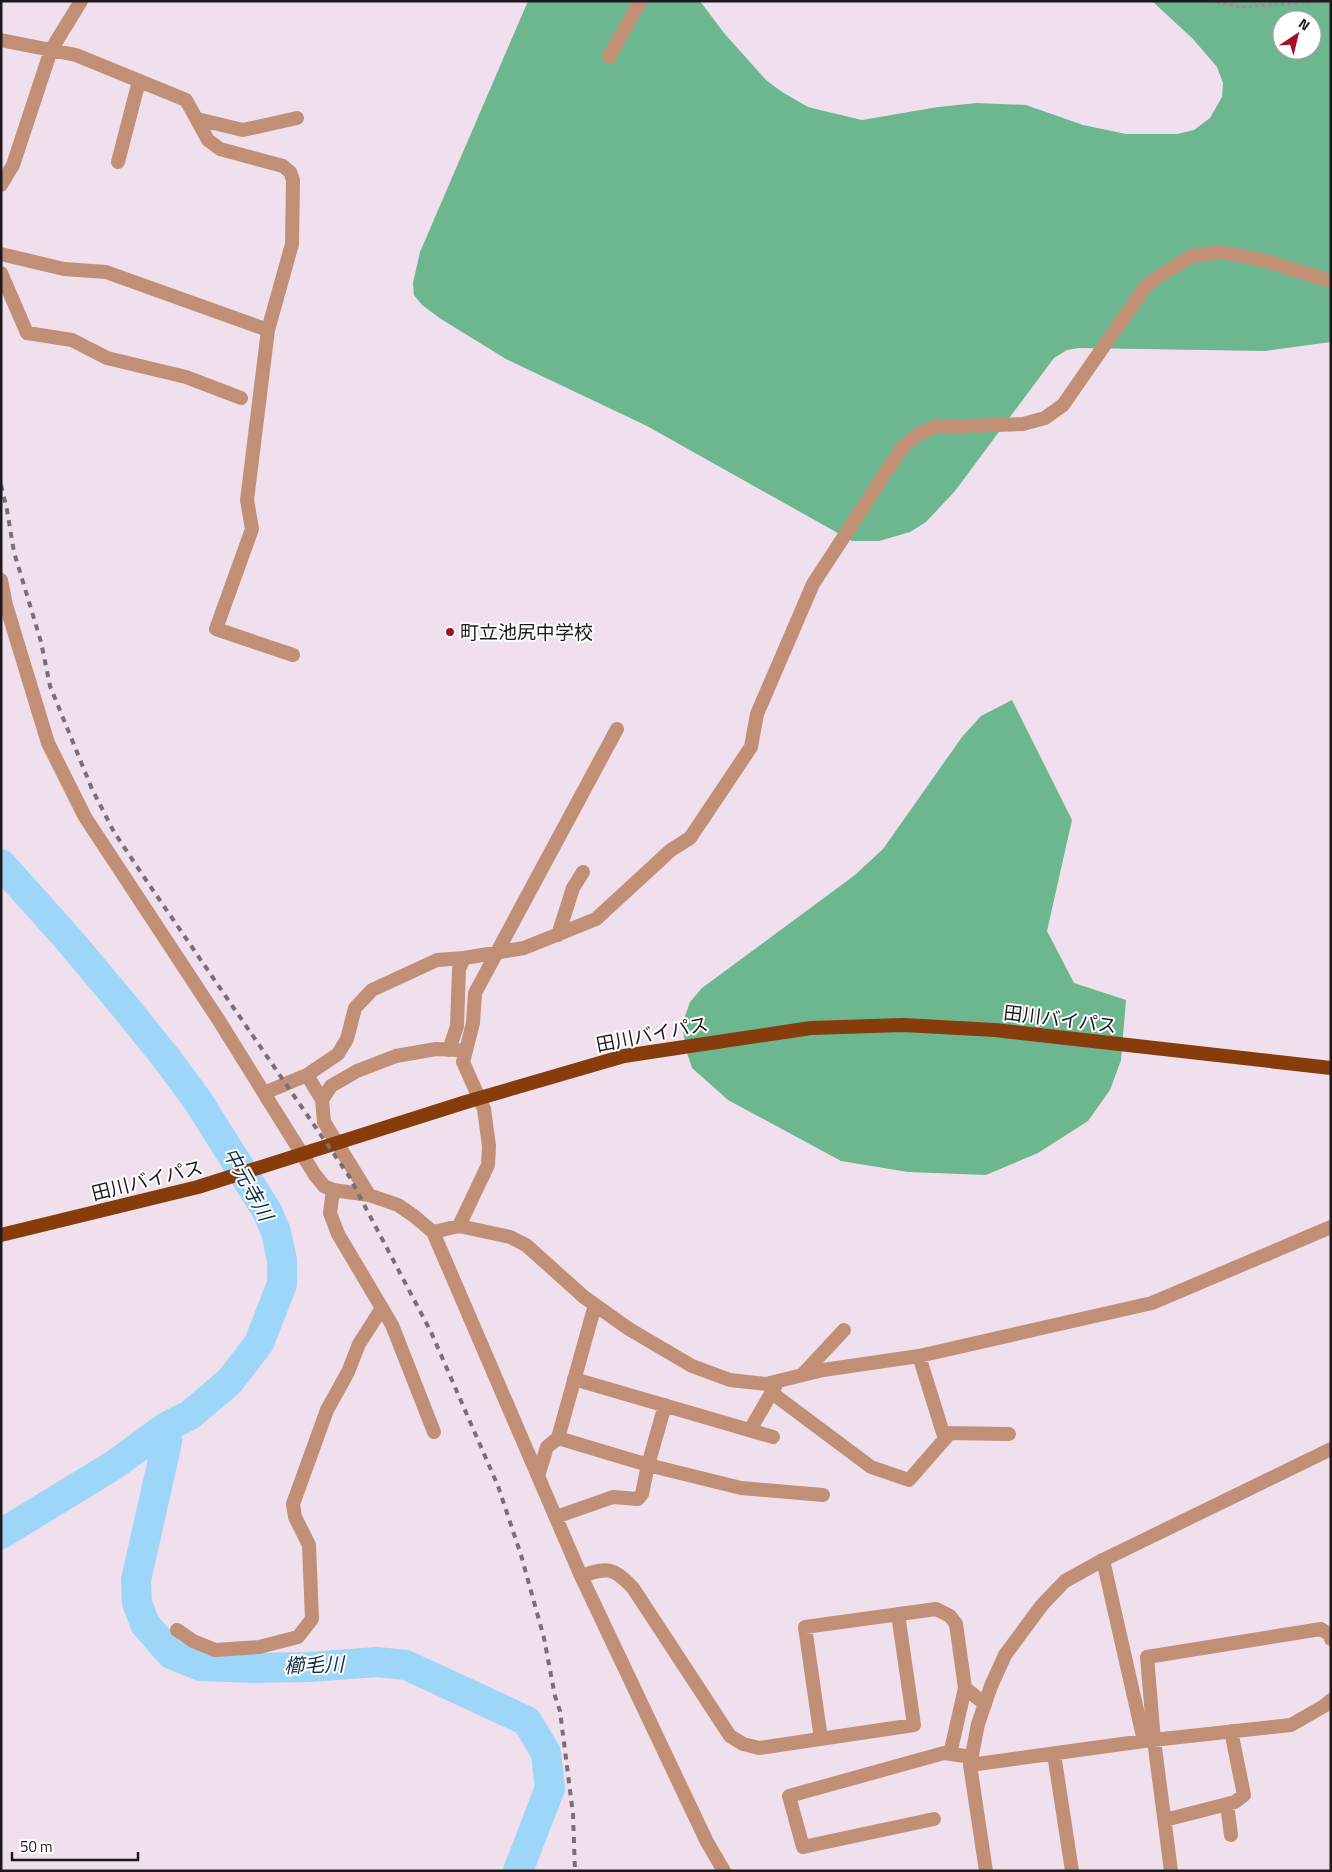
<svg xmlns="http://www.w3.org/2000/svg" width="1332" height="1872" viewBox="0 0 1332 1872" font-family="'Titillium Web','Noto Sans JP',sans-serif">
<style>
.forest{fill:#6cb78f;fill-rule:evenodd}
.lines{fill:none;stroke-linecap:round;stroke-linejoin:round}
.river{stroke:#9dd6f9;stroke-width:30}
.path{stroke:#988c97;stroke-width:3;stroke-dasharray:4 2.5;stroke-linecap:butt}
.minor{stroke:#c18f76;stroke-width:14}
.tertiary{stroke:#c18f76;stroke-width:14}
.trunk{stroke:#863d0b;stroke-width:14}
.rail{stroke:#796e77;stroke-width:4;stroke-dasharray:6 6;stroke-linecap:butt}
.poi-dot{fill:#a70f28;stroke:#fff;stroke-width:2}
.labels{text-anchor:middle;stroke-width:4;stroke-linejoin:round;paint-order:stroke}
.poi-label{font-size:19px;fill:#1f191e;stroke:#fff;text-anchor:start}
.street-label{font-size:19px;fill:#1f191e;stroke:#fff}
.water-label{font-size:20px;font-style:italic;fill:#133446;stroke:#fff}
</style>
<rect width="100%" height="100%" fill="#f0e0ee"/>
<path class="forest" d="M528 1H700L724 33 766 80 782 92 808 107 824 111 862 120 938 107 977 103 1026 105 1083 125 1126 134H1177L1194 130 1210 118 1222 97 1223 83 1217 67 1193 39 1152 1H1331V342L1265 351 1079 348 1067 350 1054 358 955 491 926 522 910 532 879 541H852L647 426 506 359 441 319 422 305 414 295 413 283 420 252ZM1282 20H1312V50H1282Z
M1012 700 1072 820 1047 931 1074 983 1126 1000 1121 1060 1110 1090 1088 1121 1038 1153 986 1175 908 1172 841 1161 728 1100 692 1068 687 1053 683 1031 685 1016 690 1002 702 988 855 875 883 849 962 737 981 716Z"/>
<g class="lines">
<path class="river" d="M1 864 69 940 126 1008 167 1059 198 1101 267 1211 276 1232 282 1260V1284L259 1343 230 1381 190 1415 166 1427 114 1465 1 1534
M166 1427 167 1442 136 1580 137 1603 145 1624 171 1654 201 1666 253 1668 310 1667 377 1662 406 1665 527 1721 546 1753 550 1788 518 1871"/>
<path class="path" d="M1210 1 1241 7 1324 1"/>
<path class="minor" d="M1 40 76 55 186 100 208 140 220 149 283 166 290 172 293 180 292 244 268 330
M609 57 640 1
M197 119 243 130 297 118
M118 162 139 81
M1 185 13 165 51 50 81 1
M1 254 64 269 106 272 268 330 247 500 252 529 216 629 293 655
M1 273 27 333 72 340 107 358 186 377 241 398
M1 580 6 605 48 743 85 817 218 1019 315 1175 324 1186 333 1190 369 1195 398 1205 414 1216 433 1232 581 1576 707 1842 724 1871
M558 935 573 888 583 872
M449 1050 457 1026 459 969 464 958 524 948 596 919 671 850 690 838 751 747 757 714 813 584 901 449 917 435 934 427 1023 424 1045 418 1063 405 1145 287 1165 272 1192 256 1222 252 1262 260 1331 281
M264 1093 307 1075
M322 1100 307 1075 338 1054 347 1039 355 1008 372 990 437 960 464 958
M333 1190 330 1213 338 1234 392 1325 434 1432
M369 1195 324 1122 322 1100 331 1086 357 1071 396 1056 436 1049 458 1050
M459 1226 488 1165 489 1146 484 1109 463 1062 473 1023 475 993 617 729
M433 1232 459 1226 510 1237 526 1245 584 1297 629 1329 692 1366 730 1380 766 1384 823 1370 919 1356 1152 1303 1331 1227
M595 1305 558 1438 648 1465 741 1488 823 1495
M919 1356 943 1433 1009 1434
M802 1375 844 1330
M574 1379 773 1437
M772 1393 871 1467 909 1480 950 1433
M750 1430 776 1385
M538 1476 547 1447 558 1438
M556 1517 613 1497 638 1499 642 1494 648 1465 665 1405
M1103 1560 1144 1741
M581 1576C608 1567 613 1567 633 1588L730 1736 743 1744 759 1748 914 1725 898 1614
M177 1630 193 1641 215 1650 259 1647 298 1637 312 1619 309 1545 295 1517 293 1504 327 1410 348 1372 359 1344 382 1308
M821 1739 805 1627 936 1609 950 1616 956 1624 965 1688 985 1704
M950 1754 965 1688
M1054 1754 1072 1871
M970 1765 1144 1741 1291 1725 1324 1706 1331 1700
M1227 1804 1231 1835
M934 1819 803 1847 789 1796 944 1753 972 1757
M1165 1820 1235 1802 1244 1795 1231 1731
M1171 1871 1154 1740 1147 1657 1321 1629 1330 1635 1331 1639"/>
<path class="tertiary" d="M986 1871 970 1765 978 1724 991 1686 1005 1655 1042 1605 1065 1581 1103 1560 1331 1449"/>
<path class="trunk" d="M1 1235 198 1187 466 1102 624 1056 811 1028 903 1025 995 1030 1331 1068"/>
<path class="rail" d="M1 485 7 510 14 552 41 642 50 686 92 789 114 832 148 883 349 1176 431 1332 498 1486 521 1555 544 1638 555 1696 560 1711 573 1814 575 1871"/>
</g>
<circle class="poi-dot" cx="450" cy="632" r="5"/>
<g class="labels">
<g class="poi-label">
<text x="460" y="639">町立池尻中学校</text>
</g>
<g class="street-label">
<text transform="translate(1060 1019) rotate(7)" y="7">田川バイパス</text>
<text transform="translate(652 1034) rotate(-11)" y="7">田川バイパス</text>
<text transform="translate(147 1180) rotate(-14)" y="7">田川バイパス</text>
</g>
<g class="water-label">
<text transform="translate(248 1184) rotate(61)" y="7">中元寺川</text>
<text transform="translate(314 1665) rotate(-2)" y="7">櫛毛川</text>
</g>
</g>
<rect width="1332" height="1872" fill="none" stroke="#1f191e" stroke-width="5"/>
<g transform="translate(1297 35) rotate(35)"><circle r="24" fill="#ffffff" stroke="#a5a3a5"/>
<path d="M0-4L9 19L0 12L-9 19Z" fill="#a70f28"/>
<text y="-8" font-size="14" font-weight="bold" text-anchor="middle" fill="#1f191e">N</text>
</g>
<path d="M12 1852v8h126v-8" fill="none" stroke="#1f191e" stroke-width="2.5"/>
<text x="20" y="1852" font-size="15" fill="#1f191e" stroke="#ffffff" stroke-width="4" paint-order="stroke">50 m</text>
</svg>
